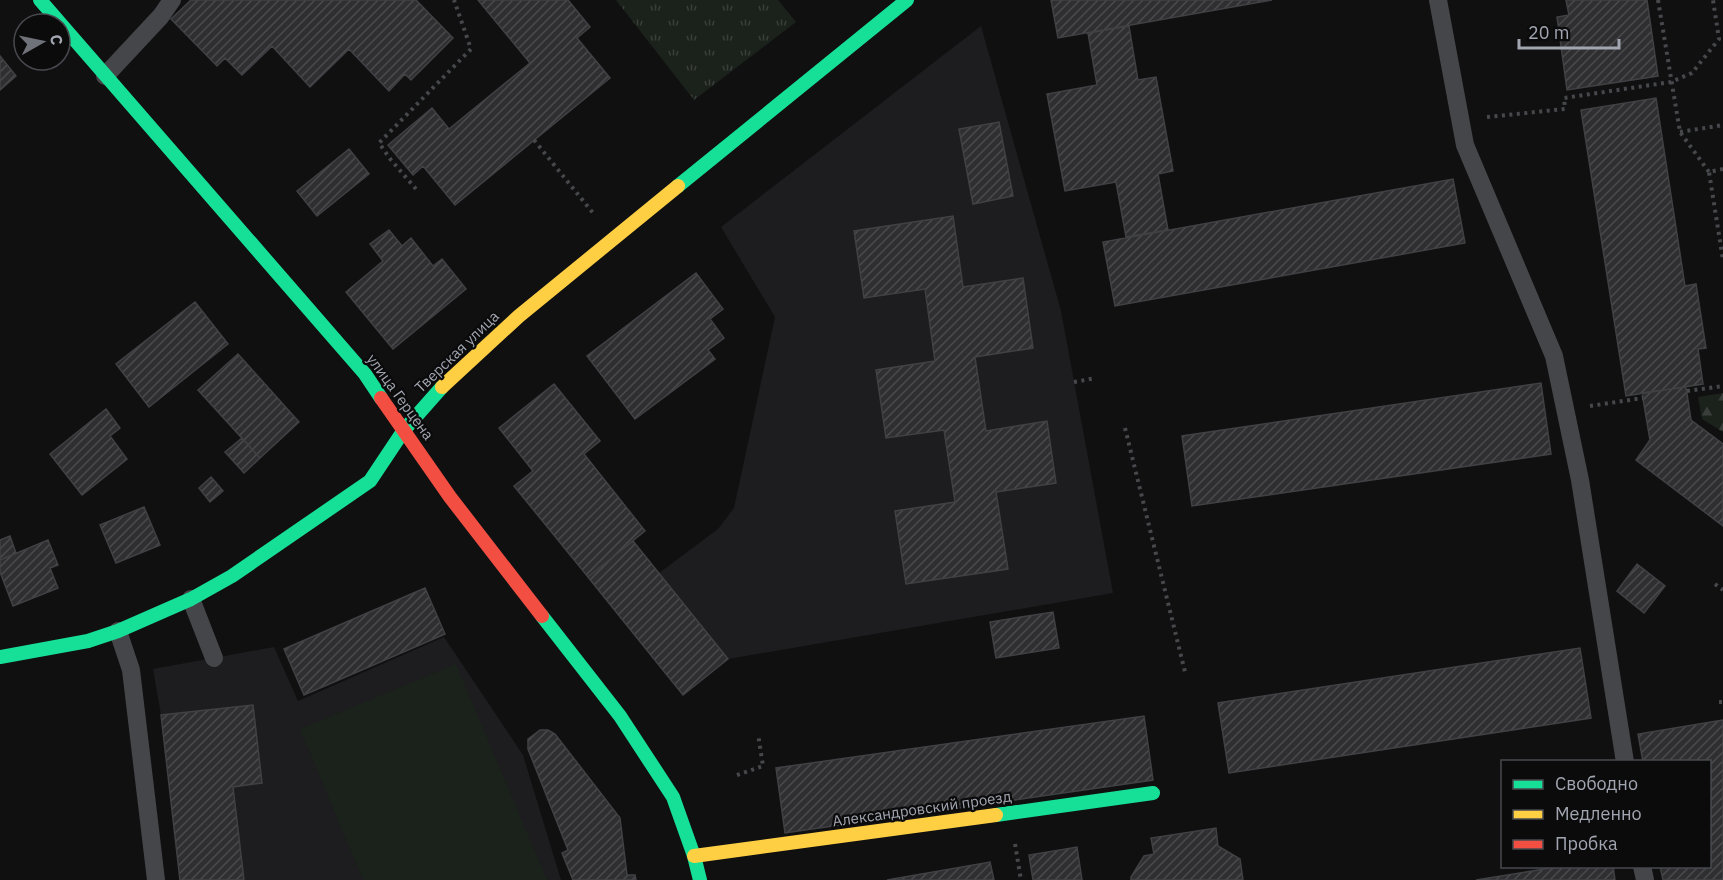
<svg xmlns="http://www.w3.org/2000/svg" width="1723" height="880" viewBox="0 0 1723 880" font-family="'IBM Plex Sans',sans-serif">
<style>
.built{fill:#1d1d1f}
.forest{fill:url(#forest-firs)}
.park{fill:url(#park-tufts)}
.pitch{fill:#1b211b}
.building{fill:url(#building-hatch);stroke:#404144;stroke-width:1.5}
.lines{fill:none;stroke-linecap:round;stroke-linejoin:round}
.path{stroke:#46484b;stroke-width:4;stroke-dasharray:3 4.5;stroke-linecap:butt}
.lane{stroke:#454649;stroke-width:18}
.fast{stroke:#16e098;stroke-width:14}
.slow{stroke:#ffcf43;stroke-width:14}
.jam{stroke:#f24e42;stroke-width:14}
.labels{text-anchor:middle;stroke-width:4.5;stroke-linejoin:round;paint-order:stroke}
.street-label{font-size:15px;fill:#a2a6b1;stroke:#0b0b0c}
</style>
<defs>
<pattern id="forest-firs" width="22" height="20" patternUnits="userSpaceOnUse" patternTransform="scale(1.5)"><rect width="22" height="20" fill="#1b211b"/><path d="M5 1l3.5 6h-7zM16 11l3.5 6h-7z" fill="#393e3a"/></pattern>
<pattern id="park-tufts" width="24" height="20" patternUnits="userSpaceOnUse" patternTransform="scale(1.5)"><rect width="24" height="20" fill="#1b211b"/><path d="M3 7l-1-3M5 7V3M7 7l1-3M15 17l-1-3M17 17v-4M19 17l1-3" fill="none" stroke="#393e3a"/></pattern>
<pattern id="building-hatch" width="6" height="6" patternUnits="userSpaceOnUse" patternTransform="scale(1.5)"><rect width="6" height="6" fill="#2f2f31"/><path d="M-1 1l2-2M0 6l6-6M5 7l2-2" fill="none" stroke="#4a4a4c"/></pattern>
</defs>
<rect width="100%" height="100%" fill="#101011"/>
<path class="built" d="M981 26 1061 311 1113 593 728 659 659 573 718 529 734 508 775 317 721 227Z
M444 637 523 755 561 880H180L161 715 153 669 274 647 298 701Z"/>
<path class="forest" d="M1723 393V432L1702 419 1698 397Z"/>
<path class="park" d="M616 0H778L796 22 694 100Z"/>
<path class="pitch" d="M456 664 547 880H363L300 729Z"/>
<path class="building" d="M191 0H416L453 38 411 80 405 74 389 91 349 49 310 87 272 46 242 75 225 58 217 66 171 19Z
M478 0H568L590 27 577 38 610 78 455 205 423 166 413 175 388 145 432 108 449 129 530 63Z
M1051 0H1272L1058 38Z
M1566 0H1647L1658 76 1567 90 1557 17 1569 15Z
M1129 26 1138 80 1156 77 1173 171 1158 174 1168 230 1126 237 1116 182 1065 191 1047 94 1097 85 1088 33Z
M0 56 16 76 0 90Z
M1656 98 1685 286 1696 284 1706 348 1698 349 1703 384 1626 396 1581 110Z
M999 122 1013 196 973 204 959 129Z
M349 149 369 174 317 216 297 191Z
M1453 179 1465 243 1115 306 1103 242Z
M953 216 963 287 1023 278 1033 348 975 357 986 431 1047 421 1056 483 996 492 1008 569 906 584 895 511 955 502 944 430 886 438 876 370 935 361 925 289 864 298 854 231Z
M389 230 402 246 411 238 433 266 442 259 466 289 393 349 346 292 383 261 370 244Z
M696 273 723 309 710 319 724 338 708 350 715 359 635 419 587 356Z
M195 302 228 344 149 407 116 364Z
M238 354 299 422 260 458 198 390Z
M1541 383 1551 454 1192 506 1182 436Z
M554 384 600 441 584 454 645 531 588 577 514 486 533 471 499 428Z
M1686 387 1691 420 1723 444V526L1636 460 1650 440 1642 393Z
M106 409 120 428 110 436 127 459 82 495 50 454Z
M242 438 260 458 244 473 225 452Z
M211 477 223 491 210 502 199 488Z
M144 507 160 545 116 563 100 525Z
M10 536 16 553 0 560V540Z
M48 540 58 565 50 568 58 588 13 606 0 572V560Z
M633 541 728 659 683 695 588 577Z
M1637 564 1665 586 1644 613 1617 591Z
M425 588 445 634 304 695 284 649Z
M1053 612 1059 648 996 658 990 622Z
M1580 648 1591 718 1229 773 1218 703Z
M253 705 262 783 233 787 244 880H180L161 715Z
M1144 716 1153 780 785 833 776 768Z
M1723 720V880H1663L1660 866H1710V762H1643L1638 734Z
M540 730H548L555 734 620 818 627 875H635L636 880H573L562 853 568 850 528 749V739Z
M1216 828 1218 846 1240 859 1243 880H1131V877L1144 856 1154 854 1151 838Z
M1077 847 1082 880H1033L1029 855Z
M990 862 994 880H887Z
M1563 866H1613L1615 880H1476Z"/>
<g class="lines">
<path class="path" d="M1658 0 1680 132 1709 172
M1487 117 1565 109 1564 98 1671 82 1692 73 1719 39 1713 0
M1680 132 1723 125
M534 140 593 213
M1723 169 1709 172 1723 260
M416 189 391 160 379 143 471 49 454 0
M1074 382 1096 378
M1687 391 1723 386
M1590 406 1643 398
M1125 428 1185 672
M1715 584 1723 590
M1719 702H1723
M737 775 763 766 758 734
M1015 844 1021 880"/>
<path class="lane" d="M1438 0 1465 145 1554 356 1580 480 1625 762
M105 76 161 16 172 0
M191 599 214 658
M118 631 131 670 156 880
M1642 866 1645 880"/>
<path class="fast" d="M40 0 365 374 381 398
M678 186 907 0
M542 616 620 716 673 797 694 856 700 880
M0 657 88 641 118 631 191 599 232 576 370 481 404 430 442 387
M996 815 1153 793"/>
<path class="slow" d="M442 387 519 316 678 186
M694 856 996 815"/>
<path class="jam" d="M381 398 450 497 542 616"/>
</g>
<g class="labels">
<g class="street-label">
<text transform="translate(457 352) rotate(-44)" y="5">Тверская улица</text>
<text transform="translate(400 397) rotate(54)" y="5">улица Герцена</text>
<text transform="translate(922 809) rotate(-8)" y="5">Александровский проезд</text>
</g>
</g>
<rect x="1501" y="760" width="210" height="108" fill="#0b0b0c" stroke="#47494e" stroke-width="1.5"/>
<rect x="1513" y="780" width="30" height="9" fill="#16e098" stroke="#47494e" stroke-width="1.5"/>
<text x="1555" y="790" font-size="18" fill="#a2a6b1">Свободно</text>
<rect x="1513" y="810" width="30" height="9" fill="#ffcf43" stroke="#47494e" stroke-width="1.5"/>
<text x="1555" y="820" font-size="18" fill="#a2a6b1">Медленно</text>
<rect x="1513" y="840" width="30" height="9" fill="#f24e42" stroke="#47494e" stroke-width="1.5"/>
<text x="1555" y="850" font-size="18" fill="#a2a6b1">Пробка</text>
<g transform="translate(42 42) rotate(81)"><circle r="28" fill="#0b0b0c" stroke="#47494e" stroke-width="1.5"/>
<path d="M0-4.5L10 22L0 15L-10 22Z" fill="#6f7279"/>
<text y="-9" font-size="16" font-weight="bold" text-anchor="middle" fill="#a2a6b1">С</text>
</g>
<path d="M1519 39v9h100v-9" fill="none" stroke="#a2a6b1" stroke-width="3"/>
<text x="1528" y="39" font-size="18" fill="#a2a6b1" stroke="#0b0b0c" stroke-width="4.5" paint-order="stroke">20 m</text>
</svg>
